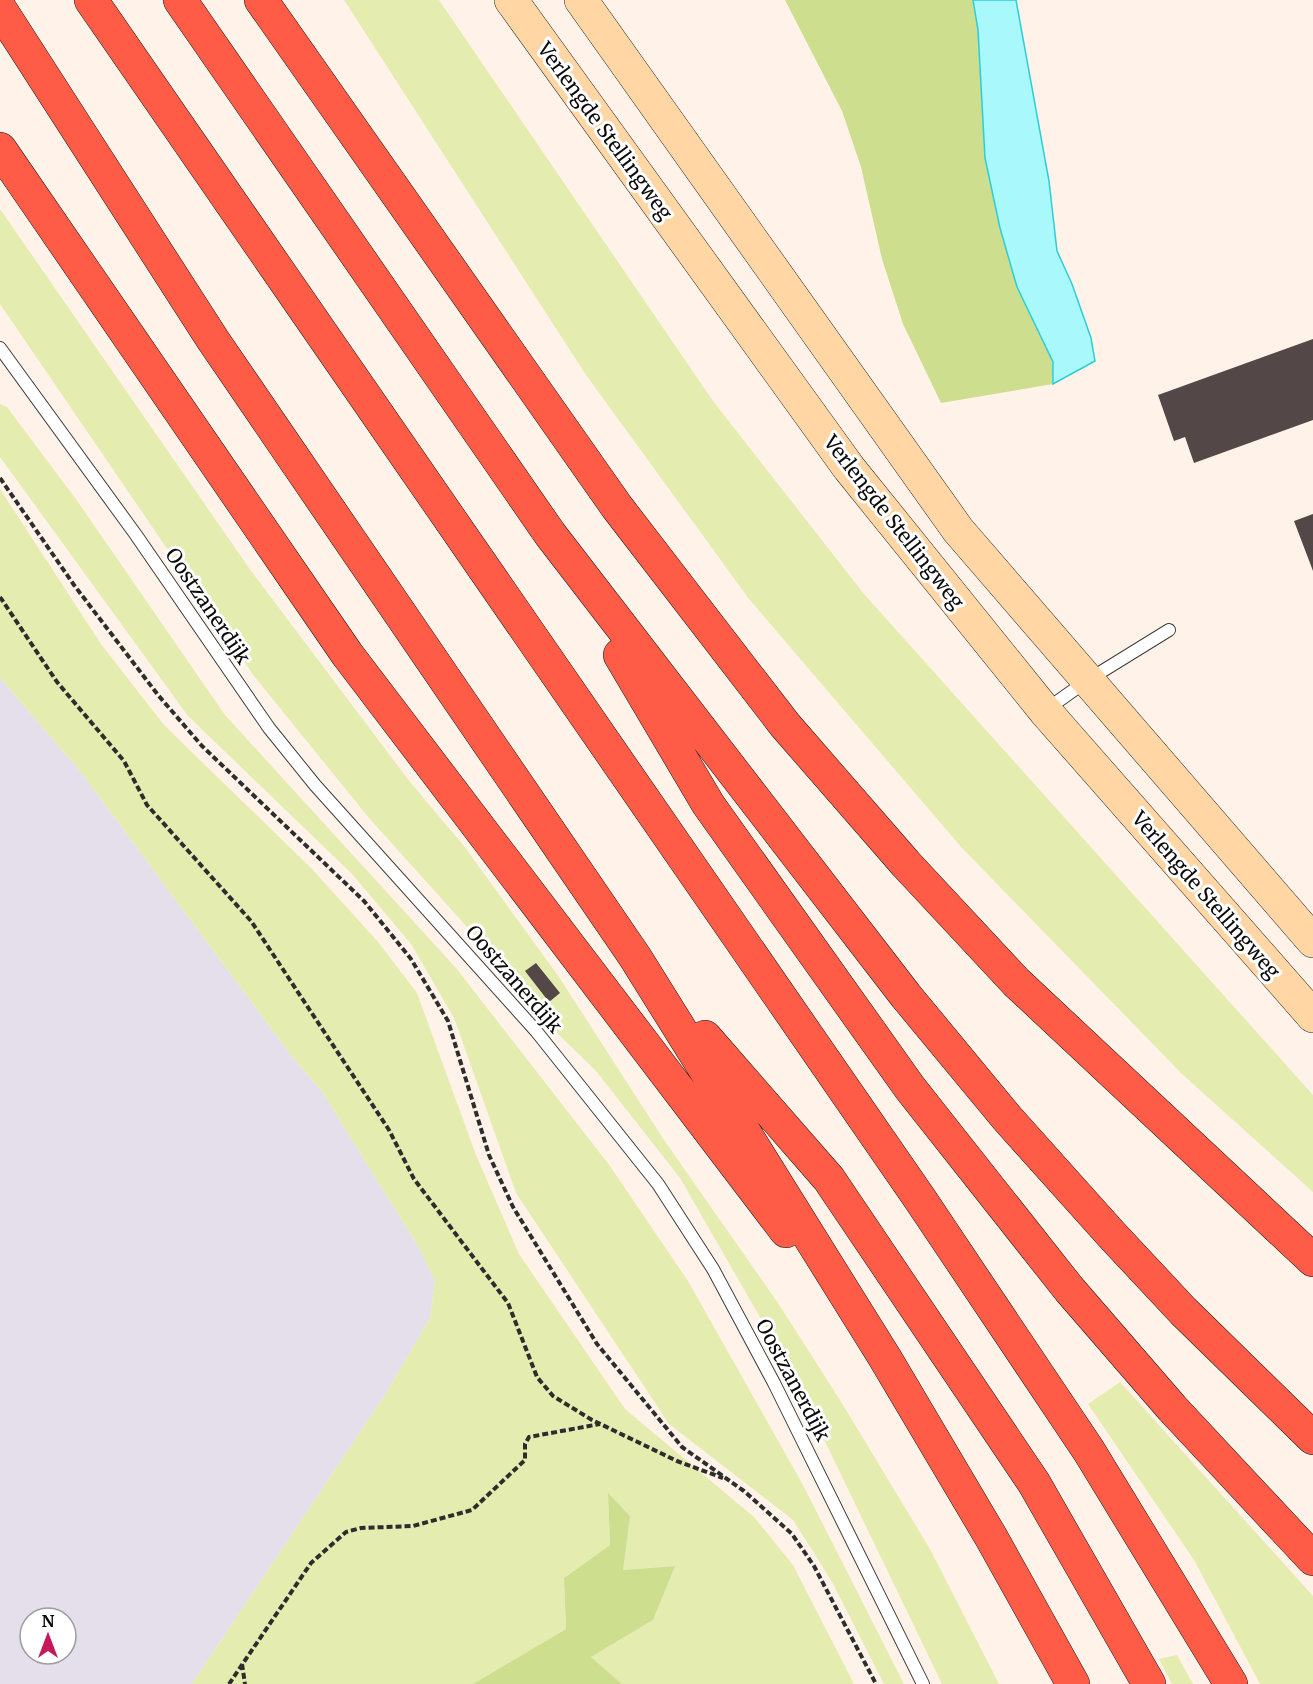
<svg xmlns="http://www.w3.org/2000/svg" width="1313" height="1684" viewBox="0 0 1313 1684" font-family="Merriweather,serif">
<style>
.industrial{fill:#e5deeb;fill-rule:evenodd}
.green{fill:#e4ecb0}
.forest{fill:#cdde8e}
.water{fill:#a9f8fb;stroke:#2bced8;stroke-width:1.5}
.building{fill:#544747}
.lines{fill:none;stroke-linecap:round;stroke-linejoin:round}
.service-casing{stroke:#3e3e3e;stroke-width:14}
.secondary-casing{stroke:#2d2d2d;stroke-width:34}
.motorway-casing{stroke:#1c1c1c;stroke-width:34}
.path{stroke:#2d2d2d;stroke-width:4;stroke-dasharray:6 3;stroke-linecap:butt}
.service{stroke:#fff;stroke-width:12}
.secondary{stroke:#ffd6a4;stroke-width:33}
.motorway{stroke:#ff5c47;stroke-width:33}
.labels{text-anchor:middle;stroke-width:6;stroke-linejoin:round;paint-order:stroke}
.street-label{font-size:20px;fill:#0b0b0b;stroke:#fff}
</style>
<rect width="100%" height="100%" fill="#fff3e9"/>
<path class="industrial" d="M0 678 80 771 293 1058 321 1090 418 1246 435 1281 430 1318 385 1395 192 1684H0ZM30 1618H66V1654H30Z"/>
<path class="green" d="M344 0H439L713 401 864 594 1313 1095V1192L1182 1074 962 848 749 599 586 375Z
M0 209 249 568 410 782 464 846 559 977 664 1140 778 1303 840 1400 930 1549 999 1684H942L792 1373 680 1178 596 1071 559 1035 475 936 369 818 254 676 0 304Z
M0 404 7 407 78 502 225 715 456 968 610 1166 688 1281 803 1485 904 1684H884L832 1582 793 1520 669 1424 516 1193 454 1018 411 944 352 874 188 716 0 457Z
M0 489 101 644 164 725 312 869 379 943 417 993 476 1155 519 1254 625 1409 754 1517 793 1565 854 1684H622L591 1657 653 1620 674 1566 622 1570 630 1516 608 1494 610 1545 564 1578 566 1629 473 1684H192L385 1395 430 1318 435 1281 418 1246 321 1090 293 1058 80 771 0 678Z
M1120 1382 1313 1596V1684H1260L1194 1560 1088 1404Z
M1177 1655 1193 1684H1172L1159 1659Z"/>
<path class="forest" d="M785 0H973L978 30 985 158 1000 228 1017 287 1053 362V384L941 403 903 324 882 259 861 167 842 111Z
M608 1493 630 1516 623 1570 675 1566 653 1620 591 1657 622 1684H473L566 1629 564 1578 610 1545Z"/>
<path class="water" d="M973 0H1016L1049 181 1057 251 1072 284 1091 338 1095 361 1053 384V362L1017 287 1000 228 985 158 978 30Z"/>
<path class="building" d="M1313 339V420L1194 463 1185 437 1174 441 1158 395Z
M1313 514V571L1294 521Z
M536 963 560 993 549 1002 525 971Z"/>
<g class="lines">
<g class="service-casing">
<path id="service" d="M0 348 136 535 269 728 315 785 536 1031 658 1184 713 1269 774 1383 923 1684
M1047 709 1088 680 1169 630"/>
</g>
<g class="secondary-casing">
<path id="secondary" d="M511 0 849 468 1045 711 1313 1016
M581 0 958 530 1313 941"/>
</g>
<g class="motorway-casing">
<path id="motorway" d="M91 0 920 1199 1089 1451 1231 1684
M180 0 550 534 906 996 1007 1118 1111 1234 1183 1311 1313 1438
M261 0 617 507 785 725 906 864 1016 982 1313 1260
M0 9 213 340 635 957 885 1358 991 1537 1073 1684
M0 149 347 654 786 1231
M620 655 708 804 910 1088 1069 1289 1172 1408 1313 1559
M705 1037 829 1179 1034 1483 1149 1684"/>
</g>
<path class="path" d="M0 478 74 585 158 695 202 746 364 901 411 959 448 1021 489 1155 513 1207 597 1344 682 1447 744 1491 792 1534 814 1566 876 1684
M0 597 57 682 124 761 147 805 251 921 389 1130 414 1179 508 1303 537 1377 553 1396 592 1420 677 1461 723 1478
M242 1664 245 1684
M229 1684 311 1563 346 1532 361 1528 413 1526 472 1510 525 1460V1444L529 1437 600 1424"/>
<use href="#service" class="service"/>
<use href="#secondary" class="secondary"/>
<use href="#motorway" class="motorway"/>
</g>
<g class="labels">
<g class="street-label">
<text transform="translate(605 131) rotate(54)" y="7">Verlengde Stellingweg</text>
<text transform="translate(894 522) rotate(52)" y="7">Verlengde Stellingweg</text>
<text transform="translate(208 606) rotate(56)" y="7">Oostzanerdijk</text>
<text transform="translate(1206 895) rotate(49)" y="7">Verlengde Stellingweg</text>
<text transform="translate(514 979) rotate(49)" y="7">Oostzanerdijk</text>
<text transform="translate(793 1380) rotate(62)" y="7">Oostzanerdijk</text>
</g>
</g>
<g transform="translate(48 1636)"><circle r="28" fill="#ffffff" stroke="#9d9d9d" stroke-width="1.5"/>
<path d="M0-4.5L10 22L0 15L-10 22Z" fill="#c5195c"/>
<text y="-9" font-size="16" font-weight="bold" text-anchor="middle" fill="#0b0b0b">N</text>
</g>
</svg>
